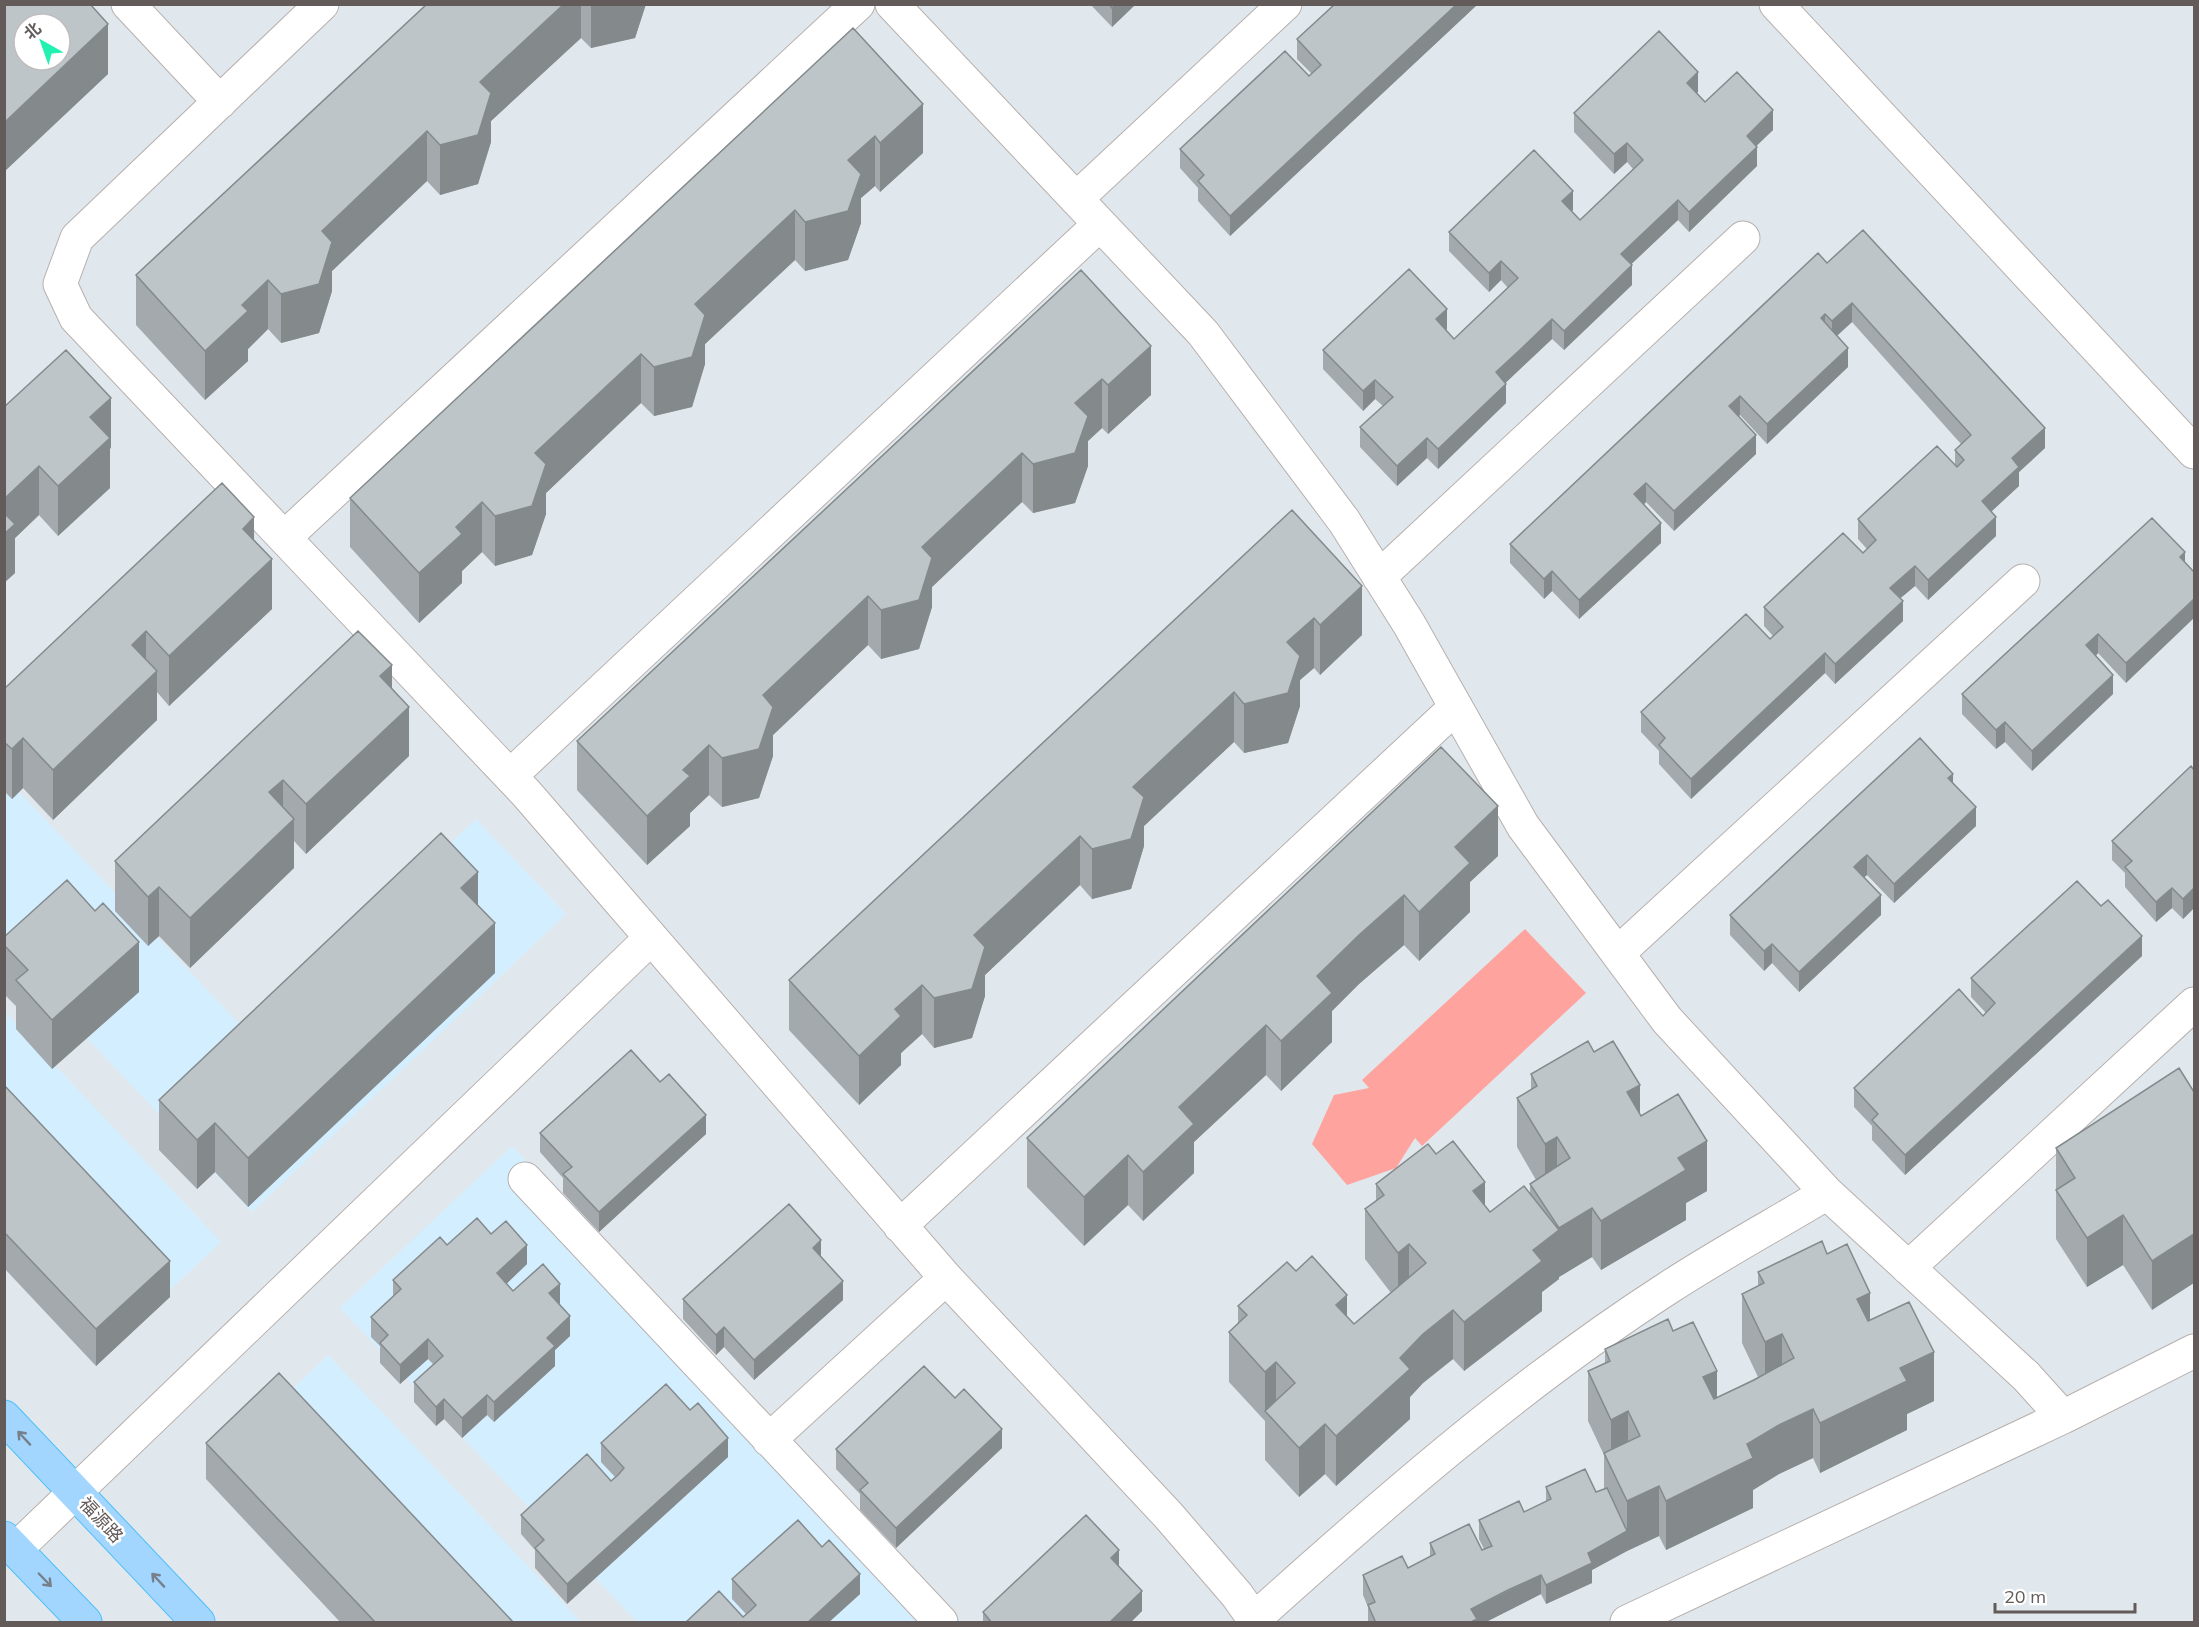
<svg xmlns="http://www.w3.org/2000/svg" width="2199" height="1627" viewBox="0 0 2199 1627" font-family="Mulish,'Noto Sans SC',sans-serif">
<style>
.commercial{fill:#d3eeff}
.water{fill:#ffa39e}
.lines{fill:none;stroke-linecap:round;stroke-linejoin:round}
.minor-casing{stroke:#b7b0ae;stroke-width:35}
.primary-casing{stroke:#4ebff8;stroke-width:35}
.minor{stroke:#fff;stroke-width:33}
.primary{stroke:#a3d6ff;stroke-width:33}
.wall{fill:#a3a9ac}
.shaded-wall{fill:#848a8c}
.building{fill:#bdc5c8;stroke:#848a8c;stroke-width:1.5;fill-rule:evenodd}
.oneway{stroke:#76808b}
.labels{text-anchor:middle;stroke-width:5;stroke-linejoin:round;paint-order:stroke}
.street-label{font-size:18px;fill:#625b59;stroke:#fff}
</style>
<rect width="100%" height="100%" fill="#e0e8ed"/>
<path class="commercial" d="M4 776 249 1034 476 819 566 914 252 1212 5 952Z
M5 1012 221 1242 138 1320 5 1178Z
M512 1146 962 1622H637L340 1308Z
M328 1355 581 1622H426L246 1433Z"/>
<path class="water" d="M1525 929 1586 993 1422 1146 1415 1138 1396 1168 1347 1185 1312 1144 1334 1095 1369 1088 1362 1080Z"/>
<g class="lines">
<g class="minor-casing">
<path id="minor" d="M128 4 220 102
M322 4 77 238 60 284 76 318 526 793 946 1278 1168 1515 1237 1595 1256 1622
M892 4 1203 333 1344 521 1409 624 1523 826 1667 1020 1827 1193 2026 1376 2063 1417
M1776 4 2194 452
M1076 199 1285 4
M285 537 858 4
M1379 577 1743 238
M510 776 1100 224
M1618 953 2023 581
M525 1179 941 1622
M900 1226 1456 707
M1908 1268 2194 1004
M769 1440 946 1278
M16 1549 651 938
M1251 1622C1382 1504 1519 1384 1668 1288 1720 1254 1774 1225 1827 1193
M1627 1622 2063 1417 2194 1351"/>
</g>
<g class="primary-casing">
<path id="primary" d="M4 1417 198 1622
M4 1538 85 1622"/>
</g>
<use href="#minor" class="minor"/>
<use href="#primary" class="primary"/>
</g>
<path class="wall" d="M4 4H91L108 74 6 170 4 169Z
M427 4H646L635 38 591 48 581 38 491 121V142L478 184 440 195 427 181 332 271V291L319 333 281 343 268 329 248 349V361L205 400 136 325V275Z
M1090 4H1136L1112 27Z
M1335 4H1478L1230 236 1198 201V188L1180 168V149L1309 76 1312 74 1297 59V39Z
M853 28 923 153 880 192 875 186 861 198V223L848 260 805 271 795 260 705 344V364L692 407 654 416 641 403 546 493V514L532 555 495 566 482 552 462 571V583L419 623 350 547V498Z
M1698 92 1697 93 1705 102 1773 130 1756 146 1757 166 1689 232 1678 220 1631 264 1632 285 1564 350 1552 339 1523 366 1505 383 1506 403 1438 469 1427 458 1397 486 1360 447V427L1383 406 1375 399 1363 411 1323 369V350L1447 329 1446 330 1454 339 1508 288 1501 280 1489 292 1449 251V232L1573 210 1571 212 1580 220 1633 169 1627 162 1614 174 1574 132V113Z
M1827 263 2045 448 2019 472V486L1992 511 1996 536 1928 600 1915 586 1900 598 1903 621 1835 684 1825 673 1691 799 1659 764V751L1641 732V712L1770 639 1773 636 1764 626V607L1863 553 1867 549 1858 539V519L1955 465V450L1961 444 1852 322 1837 336 1848 367 1767 444 1740 415 1738 416 1756 454 1674 531 1646 502 1644 505 1661 543 1579 619 1552 591 1544 599 1510 563V544Z
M1081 270 1151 395 1108 434 1102 428 1088 441V466L1075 503 1033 513 1022 502 932 587V607L919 649 881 659 868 645 773 735V756L759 798 722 807 709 795 690 813V826L647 865 577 790V741Z
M4 407 111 447 110 449V488L58 536 39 515 15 538V573L4 583Z
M1292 510 1362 635 1320 675 1314 668 1300 680V706L1288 743 1244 753 1234 742 1144 826V846L1131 889 1092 899 1080 885 985 975V996L972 1038 934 1048 922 1034 901 1053V1065L859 1105 789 1030V980Z
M2152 518 2126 683 2098 653 2096 656 2113 694 2032 771 2005 742 1996 749 1962 714V694Z
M254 541 272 609 169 706 157 692V720L53 820 23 788 12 799 4 791V689Z
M392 689 409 756 306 854 294 841V868L190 968 159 936 148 946 115 911V861Z
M1441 747 1498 856 1470 882V912L1419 961 1404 945 1359 984 1332 1011V1042L1281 1091 1266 1075 1194 1142V1173L1143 1221 1128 1205 1084 1246 1027 1187V1138Z
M2194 770V908L2183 919 2172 908 2156 922 2125 887V873L2112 860V841Z
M1953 783 1976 826 1894 903 1867 875 1864 877 1881 915 1799 992 1772 963 1764 971 1730 935V915Z
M4 937 139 992 52 1069 16 1029V1006L4 994Z
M2142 956 1905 1175 1872 1140V1126L1854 1107V1088L1983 1016 1986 1013 1971 997V978Z
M495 973 248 1207 215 1172 197 1189 159 1150V1100Z
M1594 1052 1641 1116 1707 1191 1686 1203V1220L1601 1270 1592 1257 1559 1277V1279L1542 1292V1311L1464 1371 1453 1359 1423 1383 1410 1397V1419L1336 1486 1325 1474 1299 1497 1265 1460V1421L1229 1382V1332L1238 1323V1306L1296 1271 1347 1317 1354 1324 1391 1293 1365 1259V1209L1376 1201V1184L1436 1154 1490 1212 1530 1193V1184L1536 1180 1517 1147V1098L1531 1090V1074Z
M4 1085 170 1297 96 1366 4 1268Z
M2194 1092 2152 1310 2123 1265 2087 1287 2056 1239V1148Z
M540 1133 706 1134 599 1232 563 1193V1178L540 1152Z
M491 1234 527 1264 506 1284 513 1291 560 1303 559 1304 570 1336 555 1350V1366L494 1422 487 1415 462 1438 444 1419 436 1426 414 1402V1382L433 1364 428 1359 400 1384 380 1363V1346L371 1337V1317L393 1296V1280L447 1245Z
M1827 1254 1870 1320 1934 1401 1907 1414V1430L1820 1473 1813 1458 1779 1474 1753 1490V1508L1666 1550 1659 1536 1627 1551 1592 1570V1583L1546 1604 1541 1594 1484 1623H1368V1607L1363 1595V1575L1408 1568 1430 1557V1543L1482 1550 1484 1549 1479 1539V1520L1524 1512 1546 1502V1487L1596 1492 1604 1489V1455L1588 1421V1371L1605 1363V1349L1673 1331 1717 1398 1758 1377 1742 1343V1294L1758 1286V1272Z
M821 1256 843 1300 754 1380 724 1347 716 1355 683 1319V1299Z
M206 1443 514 1623H341L206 1479Z
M601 1443 728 1457 567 1604 535 1568V1550L521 1534V1515L611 1481 615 1477 601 1462Z
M1002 1448 896 1548 860 1510V1494L836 1469V1449Z
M1119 1567 1142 1611 1130 1623H983V1612Z
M732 1579 860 1594 828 1623H685L743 1617 746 1614 732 1599Z"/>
<path class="shaded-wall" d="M564 4H581V38L491 121V142L478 184 440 195V145L480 82Z
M591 4H646L635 38 591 48Z
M1116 4H1136L1112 27V8Z
M1457 4H1478L1230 236V216Z
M108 24V74L6 170V121Z
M1698 72V92L1687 102V83Z
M923 104V153L880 192V143Z
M1773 110V130L1747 155V136Z
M427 131V181L332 271V291L319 333 281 343V294L322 231Z
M875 136V186L861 198V223L848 260 805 271V222L848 160Z
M1627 143V162L1614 174V154Z
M1757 147V166L1689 232V212Z
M1573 191V210L1562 221V201Z
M1678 200V220L1621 274V254Z
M795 210V260L705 344V364L692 407 654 416V367L695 304Z
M1501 261V280L1489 292V273Z
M1632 265V285L1564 350V331Z
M268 280V329L248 349V361L205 400V351L242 305Z
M1852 303V322L1832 340V321Z
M1447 309V329L1436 339V319Z
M1825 314V333L1821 318Z
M1552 319V339L1496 392V372Z
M1151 346V395L1108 434V385Z
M1848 348V367L1767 444V424Z
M641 354V403L546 493V514L532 555 495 566V516L535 453Z
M1102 379V428L1088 441V466L1075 503 1033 513V464L1075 403Z
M1375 380V399L1363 411V391Z
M1506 384V403L1438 469V449Z
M1740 396V415L1729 425V406Z
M111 398V447L110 449V488L58 536V486L90 417Z
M2045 428V448L2019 472V486L1982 520V501L2012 458Z
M1756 435V454L1674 531V511Z
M1427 438V458L1397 486V466Z
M1022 453V502L932 587V607L919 649 881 659V610L922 547Z
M39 466V515L15 538V573L4 583V499Z
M1646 483V502L1634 514V494Z
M482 502V552L462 571V583L419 623V573L456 527Z
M254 517V567L243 529Z
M1996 517V536L1928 600V580Z
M1661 523V543L1579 619V600Z
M2185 552V572L2180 557Z
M272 559V609L169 706V656Z
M1915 566V586L1890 607V588Z
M1552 571V591L1544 599V579Z
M1362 586V635L1320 675V625Z
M868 596V645L773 735V756L759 798 722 807V758L763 695Z
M2194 599V618L2126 683V663Z
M1903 601V621L1835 684V664Z
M1314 618V668L1300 680V706L1288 743 1244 753V704L1287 642Z
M146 631V681L157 671V720L53 820V770L132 645Z
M2098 634V653L2086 665V645Z
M1825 653V673L1691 799V779Z
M392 665V715L380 676Z
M2113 675V694L2032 771V751Z
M1234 692V742L1144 826V846L1131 889 1092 899V849L1133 787Z
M409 707V756L306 854V804Z
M2005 722V742L1996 749V730Z
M23 738V788L12 799V749Z
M709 745V795L690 813V826L647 865V816L683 770Z
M1953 774V793L1948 778Z
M283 780V829L269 792Z
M1498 806V856L1470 882V912L1419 961V912L1455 847Z
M1976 807V826L1894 903V884Z
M294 819V868L190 968V918Z
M1080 836V885L985 975V996L972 1038 934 1048V998L974 935Z
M1867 855V875L1860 881 1854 867Z
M478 872V921L461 888Z
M159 887V936L148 946V897Z
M2172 888V908L2156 922V902Z
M2194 888V908L2183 919V899Z
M1404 895V945L1359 984 1332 1011V1042L1281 1091V1041L1317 976 1359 935Z
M1881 895V915L1799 992V972Z
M495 923V973L248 1207V1158Z
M2142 936V956L1905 1175V1155Z
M139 942V992L52 1069V1020Z
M1772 944V963L1764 971V951Z
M922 985V1034L901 1053V1065L859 1105V1056L895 1009Z
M1266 1025V1075L1194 1142V1173L1143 1221V1172L1179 1107Z
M1640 1085V1134L1627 1092Z
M706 1115V1134L599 1232V1212Z
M215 1123V1172L197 1189V1140Z
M1557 1137V1186L1545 1194V1144Z
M1707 1141V1191L1686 1203V1220L1601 1270V1221L1678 1158Z
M1128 1155V1205L1084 1246V1197Z
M1485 1182V1231L1473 1191Z
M1592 1208V1257L1559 1277V1279L1542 1292V1311L1464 1371V1322L1533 1250 1559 1228Z
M2123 1215V1265L2087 1287V1238Z
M2194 1234V1283L2152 1310V1261Z
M821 1240V1260L813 1248Z
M1409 1244V1293L1398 1302V1253Z
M527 1245V1264L497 1293V1273Z
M170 1261V1297L96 1366V1329Z
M843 1281V1300L754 1380V1360Z
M560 1284V1303L549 1313V1293Z
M1870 1293V1342L1857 1299Z
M1347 1295V1344L1336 1305Z
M1453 1310V1359L1423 1383 1410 1397V1419L1336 1486V1436L1400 1358 1423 1334Z
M570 1316V1336L555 1350V1366L494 1422V1402L547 1338Z
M724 1327V1347L716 1355V1335Z
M1782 1334V1383L1765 1392V1342Z
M428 1339V1359L400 1384V1365Z
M1934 1352V1401L1907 1414V1430L1820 1473V1423L1900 1368Z
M1276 1362V1412L1265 1411V1372Z
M1717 1371V1420L1703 1377Z
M487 1395V1415L462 1438V1418Z
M444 1399V1419L436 1426V1407Z
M1813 1409V1458L1779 1474 1753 1490V1508L1666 1550V1501L1747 1444 1779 1425Z
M1628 1411V1461L1611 1469V1420Z
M1325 1424V1474L1299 1497V1448Z
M1002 1429V1448L896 1548V1528Z
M728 1438V1457L567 1604V1584Z
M1659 1486V1536L1627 1551 1592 1570V1583L1546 1604V1585L1588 1553 1627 1531V1501Z
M1119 1550V1570L1111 1558Z
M860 1574V1594L828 1623H807Z
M1541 1575V1594L1484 1623H1469L1471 1609Z
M1142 1591V1611L1130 1623H1109Z"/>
<path class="building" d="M4 4H90L108 24 6 121 4 119ZM24 24H60V60H24Z
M427 4H564L480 82 491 93 478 135 440 145 427 131 322 231 332 242 319 284 281 294 268 280 242 305 248 311 205 351 136 275Z
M1109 4H1116L1112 8Z
M1335 4H1457L1230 216 1198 181 1204 175 1180 149 1285 51 1309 76 1321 65 1297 39Z
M853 28 923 104 880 143 875 136 848 160 861 174 848 211 805 222 795 210 695 304 705 315 692 357 654 367 641 354 535 453 546 464 532 506 495 516 482 502 456 527 462 534 419 573 350 498Z
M1659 31 1698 72 1687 83 1705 102 1737 72 1773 110 1747 136 1757 147 1689 212 1678 200 1621 254 1632 265 1564 331 1552 319 1523 347 1496 372 1506 384 1438 449 1427 438 1397 466 1360 427 1393 397 1375 380 1363 391 1323 350 1409 269 1447 309 1436 319 1454 339 1518 278 1501 261 1489 273 1449 232 1534 150 1573 191 1562 201 1580 220 1643 160 1627 143 1614 154 1574 113Z
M1863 230 2045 428 2012 458 2019 467 1982 501 1996 517 1928 580 1915 566 1890 588 1903 601 1835 664 1825 653 1691 779 1659 745 1665 738 1641 712 1746 614 1770 639 1783 627 1764 607 1843 533 1863 553 1876 540 1858 519 1937 446 1957 467 1964 460 1955 450 1971 435 1852 303 1832 321 1825 314 1821 318 1848 348 1767 424 1740 396 1729 406 1756 435 1674 511 1646 483 1634 494 1661 523 1579 600 1552 571 1544 579 1510 544 1818 253 1827 263Z
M1081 270 1151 346 1108 385 1102 379 1075 403 1088 416 1075 453 1033 464 1022 453 922 547 932 558 919 600 881 610 868 596 763 695 773 707 759 749 722 758 709 745 683 770 690 776 647 816 577 741Z
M66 350 111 398 90 417 110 438 58 486 39 466 4 499V407Z
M222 483 254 517 243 529 272 559 169 656 146 631 132 645 157 671 53 770 23 738 12 749 4 742V689Z
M1292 510 1362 586 1320 625 1314 618 1287 642 1300 656 1288 693 1244 704 1234 692 1133 787 1144 797 1131 839 1092 849 1080 836 974 935 985 947 972 989 934 998 922 985 895 1009 901 1016 859 1056 789 980Z
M4 513 15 524 4 534Z
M2152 518 2185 552 2180 557 2194 572V599L2126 663 2098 634 2086 645 2113 675 2032 751 2005 722 1996 730 1962 694Z
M358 631 392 665 380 676 409 707 306 804 283 780 269 792 294 819 190 918 159 887 148 897 115 861Z
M1920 738 1953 774 1948 778 1976 807 1894 884 1867 855 1860 861 1854 867 1881 895 1799 972 1772 944 1764 951 1730 915Z
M1441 747 1498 806 1455 847 1470 863 1419 912 1404 895 1359 935 1317 976 1332 993 1281 1041 1266 1025 1179 1107 1194 1124 1143 1172 1128 1155 1084 1197 1027 1138Z
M2191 766 2194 770V888L2183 899 2172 888 2156 902 2125 867 2132 861 2112 841Z
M441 833 478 872 461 888 495 923 248 1158 215 1123 197 1140 159 1100Z
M67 880 95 911 103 903 139 942 52 1020 16 980 28 970 4 945V937Z
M2077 881 2101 906 2108 900 2142 936 1905 1155 1872 1120 1878 1114 1854 1088 1959 989 1983 1016 1995 1003 1971 978Z
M1588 1041 1594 1052 1613 1041 1640 1085 1627 1092 1641 1116 1678 1094 1707 1141 1678 1158 1686 1170 1601 1221 1592 1208 1559 1228 1530 1184 1570 1158 1557 1137 1545 1144 1517 1098 1537 1086 1531 1074Z
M631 1050 660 1082 669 1074 706 1115 599 1212 563 1174 572 1167 540 1133Z
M2179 1068 2194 1092V1234L2152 1261 2123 1215 2087 1238 2056 1190 2075 1178 2056 1148Z
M4 1085 170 1261 96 1329 4 1232Z
M1453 1141 1485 1182 1473 1191 1490 1212 1524 1186 1559 1230 1533 1250 1542 1261 1464 1322 1453 1310 1423 1334 1400 1358 1410 1369 1336 1436 1325 1424 1299 1448 1265 1411 1295 1383 1276 1362 1265 1372 1229 1332 1247 1315 1238 1306 1287 1262 1296 1271 1312 1256 1347 1295 1336 1305 1354 1324 1426 1263 1409 1244 1398 1253 1365 1209 1384 1195 1376 1184 1428 1144 1436 1154Z
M789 1204 821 1240 813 1248 843 1281 754 1360 724 1327 716 1335 683 1299Z
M477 1218 491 1234 506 1221 527 1245 497 1273 513 1291 543 1264 560 1284 549 1293 570 1316 547 1338 555 1346 494 1402 487 1395 462 1418 444 1399 436 1407 414 1382 443 1356 428 1339 400 1365 380 1343 388 1335 371 1317 401 1289 393 1280 440 1237 447 1245Z
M1822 1241 1827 1254 1847 1244 1870 1293 1857 1299 1868 1321 1909 1302 1934 1352 1900 1368 1907 1381 1820 1423 1813 1409 1779 1425 1747 1444 1753 1458 1666 1501 1659 1486 1627 1501 1604 1453 1640 1436 1628 1411 1611 1420 1588 1371 1610 1361 1605 1349 1668 1319 1673 1331 1693 1322 1717 1371 1703 1377 1714 1399 1754 1380 1794 1358 1782 1334 1765 1342 1742 1294 1764 1283 1758 1272Z
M924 1366 955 1398 964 1389 1002 1429 896 1528 860 1490 868 1483 836 1449Z
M279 1373 514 1623H376L206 1443Z
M666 1384 690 1410 698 1403 728 1438 567 1584 535 1548 544 1540 521 1515 587 1454 611 1481 618 1475 624 1468 601 1443Z
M1585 1469 1596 1492 1607 1488 1627 1531 1588 1553 1592 1563 1546 1585 1541 1575 1508 1590 1471 1609 1477 1619 1469 1623H1376L1368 1605 1375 1602 1363 1575 1402 1556 1408 1568 1435 1554 1430 1543 1469 1524 1482 1550 1492 1546 1479 1520 1519 1501 1524 1512 1551 1499 1546 1487Z
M1086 1515 1119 1550 1111 1558 1142 1591 1109 1623H992L983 1612Z
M798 1520 822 1547 829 1540 860 1574 807 1623H685L719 1591 743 1617 750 1611 756 1605 732 1579Z"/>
<defs><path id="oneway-shaft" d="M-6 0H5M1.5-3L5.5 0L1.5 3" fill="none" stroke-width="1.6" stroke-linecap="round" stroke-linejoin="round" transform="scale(1.5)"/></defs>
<g class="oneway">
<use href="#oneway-shaft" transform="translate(24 1438) rotate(-133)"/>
<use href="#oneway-shaft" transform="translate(45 1580) rotate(46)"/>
<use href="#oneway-shaft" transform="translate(158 1580) rotate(-133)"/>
</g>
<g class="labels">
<g class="street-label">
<text transform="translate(101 1520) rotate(47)" y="6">福源路</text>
</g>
</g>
<rect width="2199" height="1627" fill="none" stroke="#625b59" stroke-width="12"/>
<g transform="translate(42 42) rotate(320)"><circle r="28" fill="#ffffff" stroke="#c0bdbd" stroke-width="1.5"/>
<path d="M0-4.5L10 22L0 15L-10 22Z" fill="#22f1b1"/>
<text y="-9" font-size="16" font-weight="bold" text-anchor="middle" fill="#625b59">北</text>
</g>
<path d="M1995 1603v9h140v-9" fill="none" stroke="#625b59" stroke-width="3"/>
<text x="2004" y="1603" font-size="18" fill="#625b59" stroke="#ffffff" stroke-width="4.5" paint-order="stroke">20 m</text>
</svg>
